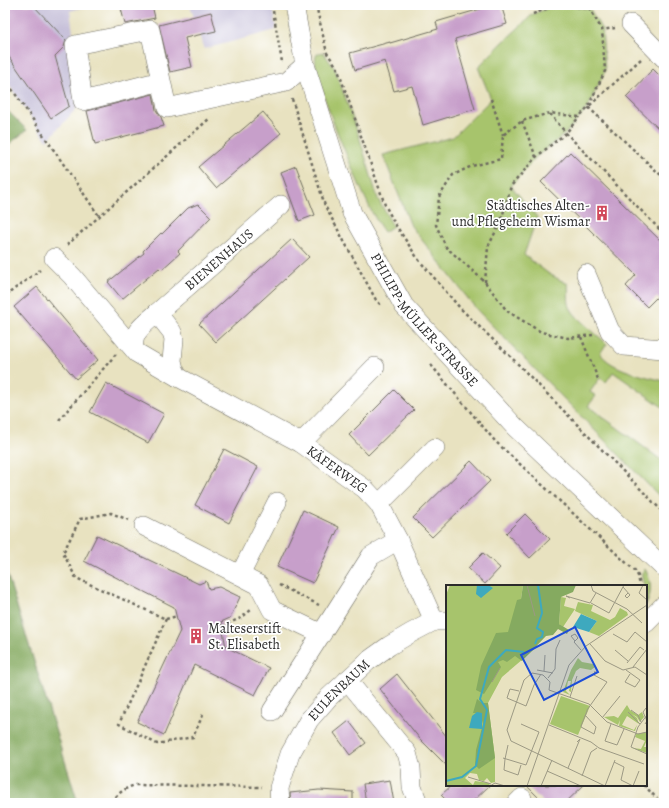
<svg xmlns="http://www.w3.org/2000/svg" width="669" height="808" viewBox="0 0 669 808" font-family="Alegreya,serif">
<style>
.industrial{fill:#c6c0d9}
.green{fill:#a7c46c;stroke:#69784c}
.forest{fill:#85aa60;stroke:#586a46}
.building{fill:#c79fca}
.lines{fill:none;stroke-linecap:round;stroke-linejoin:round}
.minor-casing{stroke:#6d6b5f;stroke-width:20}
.path{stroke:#6d6b5f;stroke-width:2.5;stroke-dasharray:3 3;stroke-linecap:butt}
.minor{stroke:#fff;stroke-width:19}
.labels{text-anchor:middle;stroke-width:3.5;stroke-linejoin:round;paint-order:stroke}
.poi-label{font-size:14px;fill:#2b2b2b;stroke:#fff;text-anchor:end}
.street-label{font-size:14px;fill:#2b2b2b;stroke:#fff}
.inset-river{fill:none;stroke:#3ea9be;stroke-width:2}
.inset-road{fill:none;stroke:#9c9984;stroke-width:1}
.view{fill:#1d4ed8;fill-opacity:0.15;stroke:#1d4ed8;stroke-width:2}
.inset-edge{fill:none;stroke:#2b2b2b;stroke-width:2}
</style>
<rect width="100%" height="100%" fill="#fff"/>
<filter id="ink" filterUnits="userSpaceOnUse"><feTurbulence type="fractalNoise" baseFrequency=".025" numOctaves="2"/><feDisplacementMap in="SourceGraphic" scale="8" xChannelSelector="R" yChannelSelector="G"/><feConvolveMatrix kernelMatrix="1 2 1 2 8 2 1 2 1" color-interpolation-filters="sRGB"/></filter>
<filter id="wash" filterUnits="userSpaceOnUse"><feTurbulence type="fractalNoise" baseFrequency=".012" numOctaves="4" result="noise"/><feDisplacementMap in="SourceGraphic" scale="16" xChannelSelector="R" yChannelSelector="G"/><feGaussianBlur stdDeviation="0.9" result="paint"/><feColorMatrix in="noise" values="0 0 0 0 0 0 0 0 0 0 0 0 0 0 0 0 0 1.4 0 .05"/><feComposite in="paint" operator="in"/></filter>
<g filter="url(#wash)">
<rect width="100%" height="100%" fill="#e8e2c0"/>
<path class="industrial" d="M5 5H92L70 11 83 101 47 141 5 79Z
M190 5H272L276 30 204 49Z"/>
<path class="green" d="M556 5H565L590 9 602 30 605 71 588 107 566 133 536 157 511 186 537 217 524 255 549 274 568 284C569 291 567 303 571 309 577 320 597 334 607 344L600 353C611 370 645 376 664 381V408L613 372 606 382 600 378 590 392 596 396 588 406 664 462V501L477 310 411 226 383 155 453 137 491 99 478 67 499 46 533 14Z
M323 52 335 69 359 136 378 199 393 226 384 232C380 226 376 220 373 214 362 193 309 73 316 56 317 53 320 53 323 52Z
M645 569C652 581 652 594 646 605V586H644C643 579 639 574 645 569Z"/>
<path class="forest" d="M5 108 27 130 5 147Z
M5 570 7 574 78 803H5Z"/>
<g id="blocks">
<path class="building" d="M5 5H33L66 40 64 47 55 56 69 106 51 118 5 51Z
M120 5H152L155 18 125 24Z
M494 5H501L507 24 455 39 475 109 423 125 412 86 394 91 385 61 355 70 350 53 390 42V43L438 29 436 22Z
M211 12 216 31 185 38 192 67 170 72 159 25Z
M653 69 664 80V134L626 97Z
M153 94 156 110 161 117 164 126 95 144 87 111Z
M263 112 281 133 216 188 198 167Z
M570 152 664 244V304L657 297 647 307 626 286 636 275 541 182Z
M296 166 315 215 299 221 281 172Z
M198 204 211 217 178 251 180 253 161 270 159 268 122 299 108 282 144 253 143 251 161 233 162 234 188 208Z
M292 239 309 257 216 342 199 324Z
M37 287 98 360 76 379 14 307Z
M106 383 164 414 148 443 90 412Z
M394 390 414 410 368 455 349 435Z
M224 449 258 467 229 523 195 505Z
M471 461 490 481 432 537 413 518Z
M303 510 339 527 313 583 277 567Z
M525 514 550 539 530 558 506 533Z
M97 535 199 584 206 581 209 589 219 587 240 597 230 618 221 622 226 647 269 668 255 695 194 665 164 735 137 722 180 631 174 607 84 561Z
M483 553 500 568 485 584 468 568Z
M397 674 447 737V766L420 739 380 689Z
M349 721 366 743 350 755 334 733Z
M390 780 394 803H366L363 784Z
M452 785H490L471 803H449L441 795Z
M526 785H584L565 803H544Z
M319 790 353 792V803H291L290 793Z"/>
</g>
</g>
<g filter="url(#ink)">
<use href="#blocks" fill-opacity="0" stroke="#6d6b5f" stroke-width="1"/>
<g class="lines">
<g class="minor-casing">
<g id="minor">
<path id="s1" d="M294 5 305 65 352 213 404 306 515 427 664 568"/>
<path d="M631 24 664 58"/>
<path d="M161 81 83 101 75 45 150 30 167 108 286 82 305 65"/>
<path id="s2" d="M54 258 72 276 137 353 178 377 301 443 365 489 379 504 398 540 434 621"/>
<path d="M586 274 610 331 624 346 664 349"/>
<path id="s3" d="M157 313 281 205"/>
<path d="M134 348C131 332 146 323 157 313L172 332 174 339 172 361 174 369 178 377"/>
<path d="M301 443 375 367"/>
<path d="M379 504 435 448"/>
<path d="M144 526 259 585 272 610 322 634"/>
<path d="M240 575 277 502"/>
<path d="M646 623 664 605"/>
<path d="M347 680 407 753 411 768 412 787 418 803"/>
<path d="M272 711 371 556 398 540"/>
<path id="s4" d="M280 803 279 788 290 754 309 720 329 697 368 661 389 646 411 633 434 621H446"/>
<path d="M517 803 522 798"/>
</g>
</g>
<path class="path" d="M272 5 282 62
M316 5 327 53 337 67 385 205 395 224 418 259 460 308 511 357 664 513
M565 5 590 9 602 30 615 28
M533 14 556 5
M641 59 588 107 664 178
M5 79 99 216
M292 99 325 206 376 300 382 306
M491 99 503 135
M550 114 566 133 664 234
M522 121 536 157
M67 245 210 118
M485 282 488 247 501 221 511 186 536 157 566 133 579 117
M5 296 40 270
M593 335 568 338 541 332 507 311 485 282 446 247 436 225 439 197 453 175 472 166 501 159 503 135 522 121 550 113 579 117 588 107 605 71 602 30
M581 337 598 379
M431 365 495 441 633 569
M59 420 116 354
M129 520 111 513 80 519 63 553 76 578 166 619 119 724 157 744 193 737 204 712
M634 569 638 576 640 586
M279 585 319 605
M166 619 177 616
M222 626 241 618 251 610
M644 785 661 803
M113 803C116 793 126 788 135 785L262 787"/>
<use href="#minor" class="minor"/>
</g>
</g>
<defs>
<g id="building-bare" transform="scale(1.2)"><path d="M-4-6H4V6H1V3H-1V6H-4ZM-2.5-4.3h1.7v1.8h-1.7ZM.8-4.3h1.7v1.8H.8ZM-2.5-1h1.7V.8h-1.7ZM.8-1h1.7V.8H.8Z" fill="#d1495b" stroke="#fff" stroke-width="2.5" paint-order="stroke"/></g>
</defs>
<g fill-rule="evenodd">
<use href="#building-bare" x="602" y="213"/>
<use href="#building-bare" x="196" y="636"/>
</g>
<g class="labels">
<g class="poi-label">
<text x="590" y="210">Städtisches Alten-<tspan x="590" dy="16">und Pflegeheim Wismar</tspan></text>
<text x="208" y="633" text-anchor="start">Malteserstift<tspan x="208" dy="16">St. Elisabeth</tspan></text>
</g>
<g class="street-label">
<text dy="5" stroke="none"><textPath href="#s3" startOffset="82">BIENENHAUS</textPath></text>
<text dy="5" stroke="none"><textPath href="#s1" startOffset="346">PHILIPP-MÜLLER-STRASSE</textPath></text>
<text dy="5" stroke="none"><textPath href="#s2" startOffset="358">KÄFERWEG</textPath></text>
<text dy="5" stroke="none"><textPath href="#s4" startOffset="132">EULENBAUM</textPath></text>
</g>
</g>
<g transform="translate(446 585)">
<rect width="201" height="201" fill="#e8e2c0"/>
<path d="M4 0H77L75 14 91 62 56 92 42 118 49 173V197L45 198 41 193 38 196 33 195 31 189 24 188 19 193 27 200 29 196 43 198 44 201H0V10ZM115 12 120 13 118 21 129 24 117 42 113 39ZM132 17 147 20 145 26 164 35 169 32 174 23 181 27 182 30 153 51 143 47 151 36 129 26ZM132 73 136 77 147 79 149 82 145 85 134 83 130 86 126 95 125 107 123 106 125 96H122L120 106 124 110 117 107 125 85ZM115 111 144 121 132 150 104 139ZM181 120 184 125 192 130 196 127 198 132 194 137 191 132 186 129 191 133 193 139 181 131 176 140 188 145 191 140 189 146 173 141 174 135 172 140 158 132 168 131 172 133ZM201 147V155L198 162H201V168L186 163 195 164 199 156 189 152 190 149Z" fill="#a7c46c"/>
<path d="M77 0H130L127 7 115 12 113 39 123 45 121 49 112 44 107 50 100 51 76 76 69 71 61 77 57 75 52 77 55 82 38 109 30 105 35 81 50 48 62 47 71 15 75 14ZM31 114 36 118H42L49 173 33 184 29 180 30 165 37 139 34 128H27Z" fill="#85aa60"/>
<path d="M31 0H42L47 3 35 13 30 9ZM135 29 151 36 143 47 127 42ZM31 127 36 128V144L23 143 26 131Z" fill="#3ea9be"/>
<path class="inset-river" d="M89 59 91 54 96 52 97 47 91 43 96 28 92 0M0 196 16 192 30 181 41 125 34 114 43 82 60 65 78 67"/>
<path class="inset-road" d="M81 0 89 31M145 0 147 6 181 24 196 38M197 0 193 8 201 15M177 2 184 10 181 13 179 11 182 8M124 13 120 11 144 18 150 8M145 18 163 28 178 0M189 47 201 57M167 49 181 57 189 47M129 56 125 51 129 49 132 53 128 57 135 65M144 59 159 76 177 85 189 82 201 90M169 65 182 76M181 78 194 62 198 65M187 82 201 64M91 85 107 88M180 85 194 95 189 102 179 97 184 89M98 86 99 70M102 93 109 84 110 64 114 55M46 97 54 83M73 106 64 104 61 113 80 121 88 100 95 89M124 112 131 91M185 125 192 130 195 137M182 127 194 139M139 130 150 142 148 149 135 142V141L141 126V125L161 97 148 90 149 86M201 130 192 142 185 162 201 169M156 133 174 111M165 139 159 156 171 160 178 144M199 139 201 136 197 127 200 123M103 140 145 157 153 163 198 179M57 173 80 180 93 147 75 139M59 174 58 185 72 190 75 180M59 174 62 160M168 177 178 182 175 195 187 201M122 183 134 154 131 157M101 186 135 201M136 191 145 167 151 163M22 192 45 199M44 201 49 198 59 201M81 201 123 80 140 61 201 20M95 201 106 175M159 201 65 156 61 145 78 95 86 88 97 90 104 97 103 105 143 119 161 137 192 149 201 147M159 201 169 175M187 201 193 186"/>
<path class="view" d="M129 42 152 87 98 115 75 70Z"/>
<rect width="201" height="201" class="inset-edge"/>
</g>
<rect width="669" height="808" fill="none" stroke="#fff" stroke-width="20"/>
</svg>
